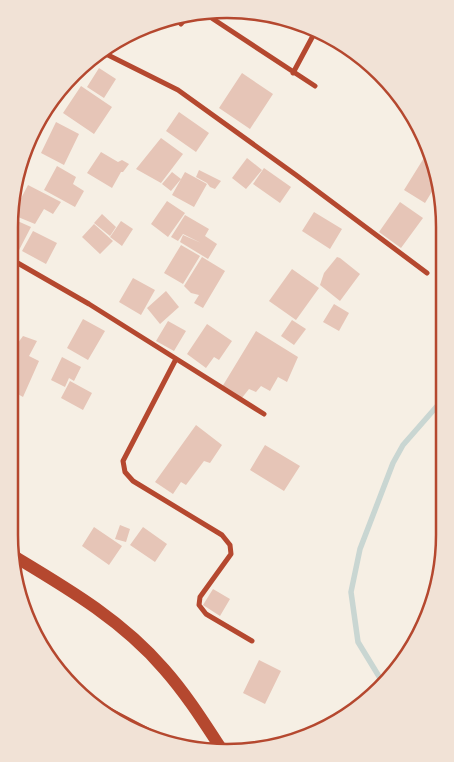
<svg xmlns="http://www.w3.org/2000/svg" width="454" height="762" viewBox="0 0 454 762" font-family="'DM Sans',sans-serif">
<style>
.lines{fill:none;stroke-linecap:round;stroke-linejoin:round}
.stream{stroke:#c9d6d2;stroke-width:5.5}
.building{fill:#e6c5b7}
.minor{stroke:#b5482f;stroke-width:5}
.primary{stroke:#b5482f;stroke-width:12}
.rim{fill:none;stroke:#b5482f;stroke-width:2.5}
</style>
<rect width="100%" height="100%" fill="#f6efe4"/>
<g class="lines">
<path class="stream" d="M383 683 358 642 351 592 360 549 393 463 403 445 445 397"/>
</g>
<path class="building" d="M99 68 116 79 104 98 87 87Z
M242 73 273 94 250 129 219 108Z
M81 86 112 107 94 134 63 113Z
M179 112 209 133 196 152 166 131Z
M56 122 79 134 64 165 41 153Z
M161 138 183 154 161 183 136 169Z
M101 152 118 162 122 160 129 164 123 172H121L112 188 87 173Z
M427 153 436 185 425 203 404 190Z
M247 158 262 170 246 189 232 178Z
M57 166 76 177 73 184 84 191 75 207 44 190Z
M264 168 291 187 280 203 253 184Z
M18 169 23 172 15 188H14Z
M199 170 221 181 215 189 210 187 207 183 196 177Z
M172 172 181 179 171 191 162 184Z
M185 172 207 184 194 207 172 195Z
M28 185 61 202 53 214 44 209 35 224 18 217 16 208Z
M167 201 185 213 168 237 151 224Z
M400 202 423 218 401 248 379 232Z
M314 212 342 229 330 249 302 231Z
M102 214 116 227 110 236 94 223Z
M185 215 209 229 205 236 217 244 208 259 180 242 183 235 201 243 183 234 178 241 171 237Z
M13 219 31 227 17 254 9 250V227Z
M121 221 133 229 122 246 110 237Z
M94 224 113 241 100 254 82 237Z
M33 231 57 243 46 264 22 251Z
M181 245 200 256 183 284 164 273Z
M202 257 225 271 203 308 194 303 199 295 191 293 184 286Z
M337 257 340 258 360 274 340 301 320 285 324 273Z
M445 267V284L437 278Z
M292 269 319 288 296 320 269 301Z
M133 278 155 290 141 315 119 302Z
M166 291 179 307 160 324 147 308Z
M334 304 349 313 339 331 323 322Z
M83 319 105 331 88 360 67 348Z
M292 320 306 329 294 345 281 336Z
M168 321 186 331 174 351 156 341Z
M207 324 232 341 219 360 214 357 206 368 187 354Z
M256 331 298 357 287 382 278 377 270 391 261 386 256 392 249 389 241 399 222 387Z
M23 336 37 341 29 356 39 361 23 397 9 389V350L12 351Z
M62 357 81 367 74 381 69 378 65 387 51 380Z
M70 381 92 393 83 410 61 398Z
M9 408 14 411 9 419Z
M196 425 222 445 210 463 204 461 186 485 181 482 173 494 155 482Z
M265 445 300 466 284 491 250 470Z
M120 525 130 529 126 542 115 539Z
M94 527 122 546 109 565 82 546Z
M143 527 167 544 155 562 130 545Z
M213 589 230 599 220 616 203 605Z
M259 660 281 671 265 704 243 693Z"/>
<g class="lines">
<path class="minor" d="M204 13 315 86
M181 24 190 13
M100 51 178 90 296 175 427 273
M293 73 315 32
M9 258 89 304 264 414
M176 359 123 461 125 472 133 481 222 535 230 545 231 554 200 597 199 605 206 614 252 641
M426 620 445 531
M81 695 159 736 188 747"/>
<path class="primary" d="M12 555C67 588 122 620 164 669 187 695 205 724 224 753"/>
</g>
<path d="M0 0H454V762H0ZM227 18H227A209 209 0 0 1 436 227V535A209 209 0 0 1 227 744H227A209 209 0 0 1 18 535V227A209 209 0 0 1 227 18Z" fill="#f1e2d6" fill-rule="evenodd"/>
<path class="rim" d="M227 18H227A209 209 0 0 1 436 227V535A209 209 0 0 1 227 744H227A209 209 0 0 1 18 535V227A209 209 0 0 1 227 18Z"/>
</svg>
